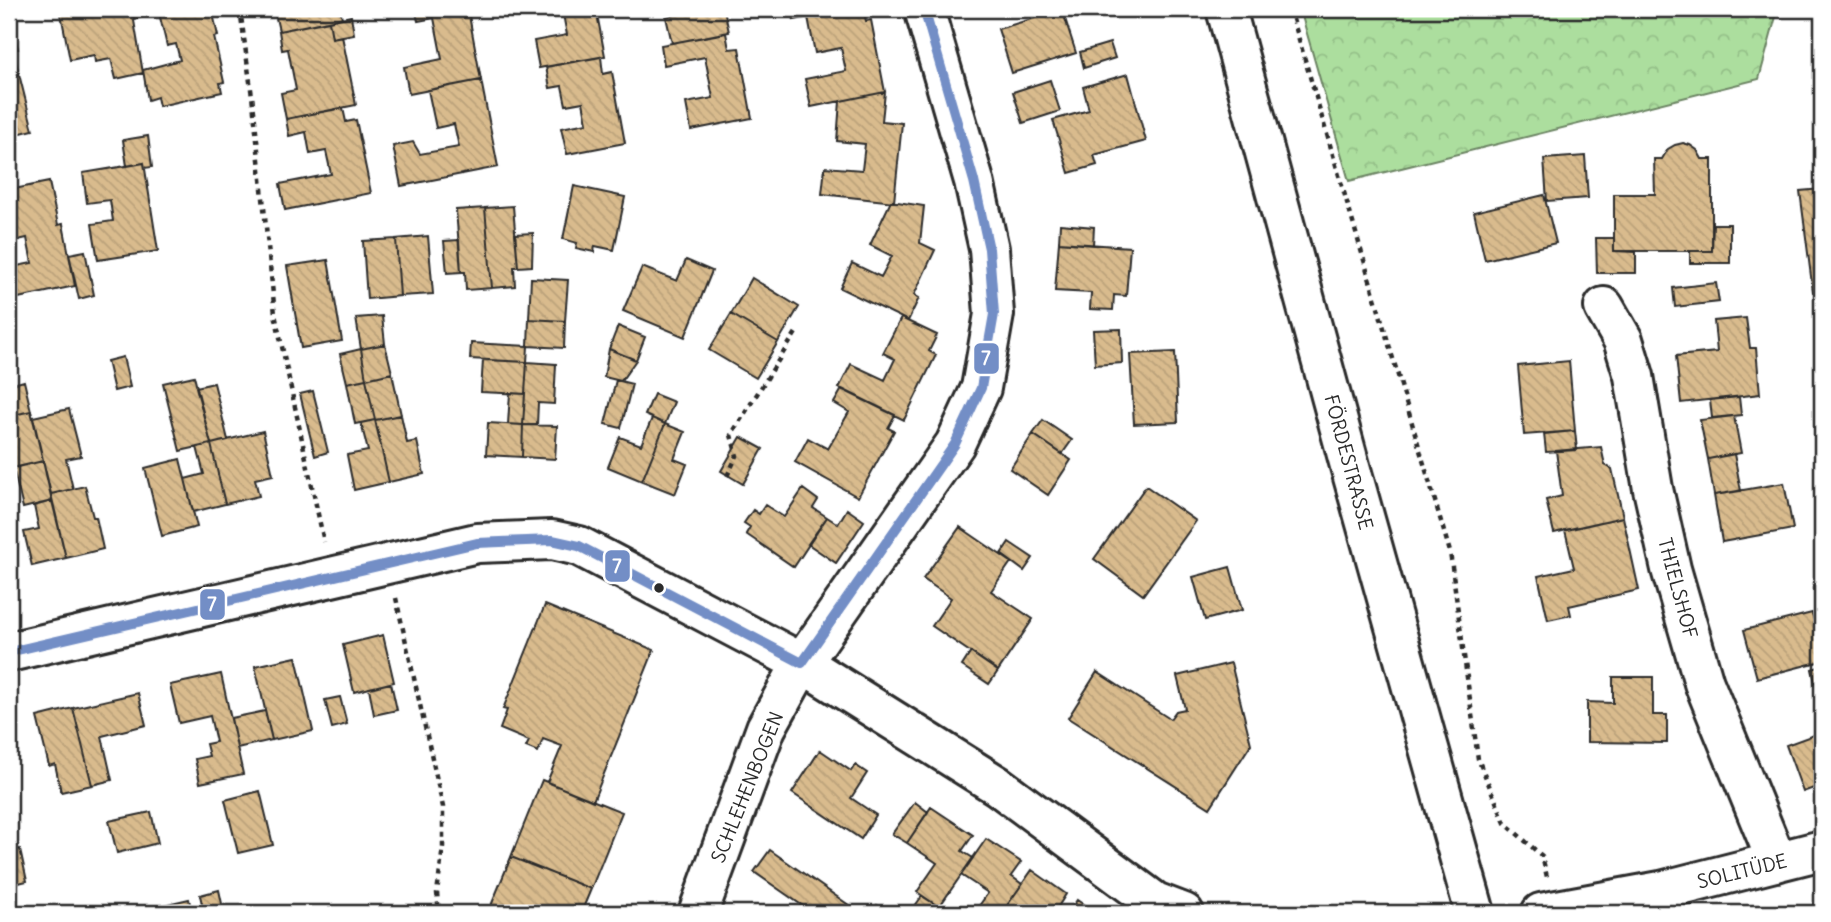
<svg xmlns="http://www.w3.org/2000/svg" width="1831" height="922" viewBox="0 0 1831 922" font-family="Delius,sans-serif">
<style>
.forest{fill:url(#forest-crowns);stroke:#6c8464;stroke-width:2}
.building{fill:url(#building-back-hatch);stroke:#2b2b2b;stroke-width:2}
.lines{fill:none;stroke-linecap:round;stroke-linejoin:round}
.minor-casing{stroke:#2b2b2b;stroke-width:44}
.secondary-casing{stroke:#2b2b2b;stroke-width:44}
.path{stroke:#2b2b2b;stroke-width:4.5;stroke-dasharray:5 5;stroke-linecap:butt}
.minor{stroke:#fff;stroke-width:38}
.secondary{stroke:#fff;stroke-width:38}
.bus-1-casing{stroke:#fff;stroke-width:16}
.bus-1{stroke:#738ec6;stroke-width:10}
.bus-dot{fill:#2b2b2b;stroke:#fff;stroke-width:2.5}
.labels{text-anchor:middle;stroke-width:5;stroke-linejoin:round;paint-order:stroke}
.street-label{font-size:19px;fill:#2b2b2b;stroke:#fff}
.line-badge{stroke:#fff;stroke-width:2.5}
.badge-label{font-size:19px;text-anchor:middle;font-weight:bold;fill:#fff}
</style>
<defs>
<pattern id="forest-crowns" width="20" height="18" patternUnits="userSpaceOnUse" patternTransform="scale(1.75)"><rect width="20" height="18" fill="#acde9e"/><path d="M2 6a3 3 0 1 1 6 0M12 15a3 3 0 1 1 6 0" fill="none" stroke="#94bf88"/></pattern>
<pattern id="building-back-hatch" width="6" height="6" patternUnits="userSpaceOnUse" patternTransform="scale(1.75)"><rect width="6" height="6" fill="#d9bb8d"/><path d="M-1 5l2 2M0 0l6 6M5-1l2 2" fill="none" stroke="#baa17a"/></pattern>
</defs>
<rect width="100%" height="100%" fill="#fff"/>
<filter id="ink" filterUnits="userSpaceOnUse"><feTurbulence type="fractalNoise" baseFrequency=".0143" numOctaves="2"/><feDisplacementMap in="SourceGraphic" scale="14" xChannelSelector="R" yChannelSelector="G"/><feConvolveMatrix kernelMatrix="1 2 1 2 8 2 1 2 1" color-interpolation-filters="sRGB"/></filter>
<g filter="url(#ink)">
<path class="forest" d="M1300 9H1778L1759 79 1349 181Z"/>
<path class="building" d="M60 9H132L143 73 116 79 111 59 95 62 94 55 70 60Z
M132 9H212L218 36 214 37 224 82 220 83 222 92 159 106 157 97 148 100 143 70 180 60 176 44 167 46 159 13 134 19Z
M274 9H340L342 18 279 31Z
M415 9H457V12L468 10 481 80 409 94 404 67 442 59 434 18 418 21Z
M562 9H596L605 56 539 68 534 41 567 35Z
M690 9H724L729 32 672 43 666 17 690 12Z
M791 9H850L794 20Z
M850 9H863L866 21 871 20 885 92 811 107 805 79 846 71 841 48 815 53 808 17Z
M1043 9H1062L1076 53 1012 73 998 29 1035 18 1033 12Z
M9 10 18 49 13 50 33 130 9 136Z
M351 16 354 34 332 38 329 21Z
M329 21 332 38 342 36 356 105 286 119 281 93 296 90 288 49 282 50 279 31Z
M726 33 729 49 739 48 752 118 691 130 686 103 713 98 705 57 664 65 661 45Z
M1110 43 1115 58 1084 68 1080 52Z
M601 57 603 74 612 72 625 143 567 154 561 128 587 123 583 102 566 105 562 86 550 88 546 67Z
M1128 74 1146 141 1094 155 1097 165 1069 173 1053 120 1089 110 1083 87Z
M481 80 498 167 401 186 393 146 413 142 420 154 459 147 454 124 436 128 428 90Z
M1050 80 1060 111 1023 123 1013 92Z
M885 92 882 121 902 123 894 202 822 194 825 167 862 170 865 144 837 141 840 101Z
M343 108 346 122 356 120 371 193 285 210 280 184 331 174 326 151 310 154 306 132 289 136 286 119Z
M148 136 152 167 145 168 144 163 127 166 123 140Z
M1683 143 1690 145 1697 150 1702 159H1712V251H1614V194H1655L1654 159H1662L1668 149 1675 145Z
M1585 156 1588 198 1547 201 1544 159Z
M144 163 158 251 98 260 92 224 113 221 110 200 87 203 83 173Z
M49 182 58 225 63 224 75 286 18 298 12 267 32 263 27 238 9 242V190Z
M574 186 625 197 614 250 595 246 594 252 576 248 577 243 563 239Z
M1822 189V291L1813 292 1800 191Z
M1544 195 1556 243 1485 260 1474 212Z
M891 201 924 206 920 243 935 250 914 295 919 298 908 321 840 288 852 263 881 277 892 256 870 245Z
M513 206 518 267H514L515 286 492 288 485 208Z
M485 208 492 288 466 290 465 272H461L456 210Z
M1060 224 1094 227 1093 245 1059 242Z
M1713 224H1730V263H1690V251H1712Z
M533 233 532 266 518 267 515 234Z
M428 236 433 294 400 296 396 239Z
M1596 238H1614V251L1636 252V273H1597Z
M396 239 400 296 367 299 363 241Z
M459 240 461 272 447 273 444 241Z
M1059 242 1130 247 1126 296 1114 295 1113 310 1090 309 1091 293 1055 291Z
M85 251 94 295 79 299 69 254Z
M328 260 342 341 301 348 287 266Z
M686 260 712 271 685 337 623 311 642 267 677 281Z
M531 278 568 280 565 321 529 319Z
M752 278 799 307 778 342 731 314Z
M1716 283 1719 302 1675 307 1673 288Z
M731 314 778 342 756 378 709 350Z
M382 316 385 344 361 349 356 318Z
M901 318 937 335 929 351 936 355 904 420 839 388 851 364 885 380 895 359 883 353Z
M1746 318 1750 348H1756L1760 394 1681 403 1676 356 1717 352 1714 321Z
M529 319 565 321 564 348 528 346Z
M618 326 645 337 636 360 609 349Z
M1121 329 1122 363 1095 365 1093 330Z
M471 343 528 346 527 362 470 359Z
M385 344 392 373 366 379 361 349Z
M361 349 366 379 347 383 340 354Z
M609 349 636 360 621 381 604 377Z
M1175 352 1178 422 1134 424 1130 354Z
M123 357 130 387 114 391 107 361Z
M483 360 527 362 525 394 481 392Z
M1569 361 1575 431 1524 435 1518 366Z
M527 362 556 364 554 404 538 403 537 425H523Z
M392 373 401 415 375 420 366 379Z
M194 376 211 444 180 451 163 383Z
M366 379 375 420 355 424 347 383Z
M616 380 632 384 621 428 605 424Z
M24 381 31 411 14 415 11 401 9 402V385Z
M214 383 228 440 211 444 196 387Z
M842 389 895 415 888 428 894 431 858 497 795 462 808 438 828 449 849 412 834 403Z
M313 391 328 452 315 456 300 394Z
M510 393 525 394 523 425 508 424Z
M654 394 674 402 665 424 645 415Z
M1739 397 1741 415 1712 418 1710 400Z
M69 409 81 456 66 459 73 489 51 494 33 417Z
M31 411 43 461 9 469V416Z
M401 415 407 443 417 441 424 474 389 482 375 420Z
M1734 416 1741 453 1708 459 1700 420Z
M652 418 665 424 642 481 608 467 620 437 641 445Z
M375 420 389 482 354 490 347 455 368 451 361 423Z
M1043 420 1072 440 1062 454 1033 434Z
M488 423 523 425 522 457 486 455Z
M665 424 685 432 674 459 687 464 675 494 642 481Z
M523 425 557 426 555 459 522 457Z
M263 431 273 475 255 479 259 496 225 504 211 444Z
M1575 431 1577 450 1546 452 1544 434Z
M1033 434 1071 460 1048 495 1010 469Z
M741 437 763 449 743 484 721 471Z
M211 444 225 504 193 512 185 479 204 474 197 447Z
M1601 447 1605 465 1612 469 1623 517 1554 533 1546 500 1562 496 1556 451Z
M1734 454 1741 491 1714 495 1708 459Z
M180 459 197 527 162 536 145 468Z
M43 461 52 501 23 508 13 468Z
M1784 483 1793 529 1722 542 1714 495Z
M85 486 93 517H96L103 549 66 558 51 494Z
M1146 486 1196 521 1143 595 1094 559Z
M803 489 818 500 813 508 827 517 794 567 746 534 750 527 744 523 753 510 759 514 765 505 784 517Z
M52 501 66 558 32 566 24 532 39 529 34 506Z
M847 509 864 521 836 563 808 544 827 517 838 524Z
M1623 517 1639 590 1569 606 1571 615 1548 620 1538 576 1574 568 1565 530Z
M960 527 1011 562 991 591 1033 619 998 671 932 626 951 598 923 579Z
M1009 542 1033 558 1024 571 1001 554Z
M1230 567 1242 610 1205 620 1193 577Z
M545 605 654 650 593 801 547 782 562 746 543 739 538 752 526 747 529 741 500 729 507 710 503 709Z
M1812 613 1822 651V661L1757 678 1744 630Z
M383 635 394 682 354 692 343 645Z
M971 652 998 671 989 684 962 666Z
M296 657 313 731 272 740 255 666Z
M1231 663 1251 744 1210 808 1068 718 1097 672 1170 719 1176 711 1185 709 1177 676Z
M1822 666V685L1816 686 1812 669Z
M221 674 243 774 200 783 195 759 209 756 206 744 216 742 210 716 179 723 170 685Z
M1613 677H1653V715H1667V743L1587 742V702L1613 703Z
M391 683 397 710 374 715 369 688Z
M138 693 146 725 102 736 112 780 92 785 73 708Z
M340 697 347 724 332 728 325 700Z
M73 708 92 785 61 792 55 764 49 766 37 717Z
M265 711 272 740 237 748 231 718Z
M1822 732V785L1803 792 1786 745Z
M820 750 851 771 855 765 867 773 851 798 876 815 861 839 792 793Z
M542 780 622 812 591 889 511 857Z
M260 791 273 845 238 853 225 800Z
M915 802 928 812 907 843 892 834Z
M931 807 973 835 962 851 973 858 939 907 917 892 937 863 907 843Z
M151 812 158 843 117 853 109 821Z
M986 839 1021 862 1011 876 1022 884 1002 913H974L988 893 961 875Z
M20 849 27 881 10 885 9 878V852Z
M770 850 853 908 849 913H813L754 872Z
M511 857 591 889 581 913H488Z
M1032 870 1066 894 1056 910 1061 913H1015L1006 907Z
M219 890 224 913H204L200 895Z
M922 896 939 907 947 913H910Z
M189 899 192 913H137V911Z
M1077 900 1096 913H1068Z
M801 905 813 913H795Z
M877 905 889 913H871Z"/>
<g class="lines">
<g class="minor-casing">
<path id="minor" d="M1604 307 1623 340 1634 376 1653 489 1671 569 1704 683 1777 862
M9 652 477 543 552 540 579 546 802 663 998 786 1155 902 1184 913
M698 913 766 728 802 663 955 444 981 388 994 314 989 249 974 181 924 9
M1541 913 1661 891 1822 850"/>
</g>
<g class="secondary-casing">
<path id="secondary" d="M1226 9 1350 466 1475 913"/>
</g>
<path class="path" d="M240 9 254 111 275 314 324 542
M1290 9 1450 552 1478 759 1505 823 1542 856 1547 877
M727 476 737 456 731 435 797 331
M396 598 443 807V847L437 893 439 913"/>
<use href="#minor" class="minor"/>
<use href="#secondary" class="secondary"/>
<g class="bus-1-casing">
<path id="bus-1" d="M9 652 477 543 552 540 579 546 802 663
M802 663 955 444 981 388 994 314 989 249 974 181 924 9"/>
</g>
<use href="#bus-1" class="bus-1"/>
</g>
</g>
<circle class="bus-dot" cx="659" cy="588" r="6"/>
<g class="labels">
<g class="street-label">
<text transform="translate(1349 462) rotate(75)" y="7">FÖRDESTRASSE</text>
<text transform="translate(1678 588) rotate(75)" y="7">THIELSHOF</text>
<text transform="translate(747 787) rotate(-68)" y="7">SCHLEHENBOGEN</text>
<text transform="translate(1742 871) rotate(-14)" y="7">SOLITÜDE</text>
</g>
</g>
<g class="line-badge">
<rect x="973" y="342" width="27" height="33" rx="7" fill="#738ec6"/>
<rect x="604" y="549" width="27" height="34" rx="7" fill="#738ec6"/>
<rect x="199" y="588" width="27" height="33" rx="7" fill="#738ec6"/>
</g>
<g class="badge-label">
<text x="986" y="365">7</text>
<text x="617" y="573">7</text>
<text x="212" y="611">7</text>
</g>
<rect width="1831" height="922" fill="none" stroke="#fff" stroke-width="35"/>
<rect x="18" y="18" width="1796" height="887" fill="none" stroke="#2b2b2b" stroke-width="2.5" filter="url(#ink)"/>
</svg>
